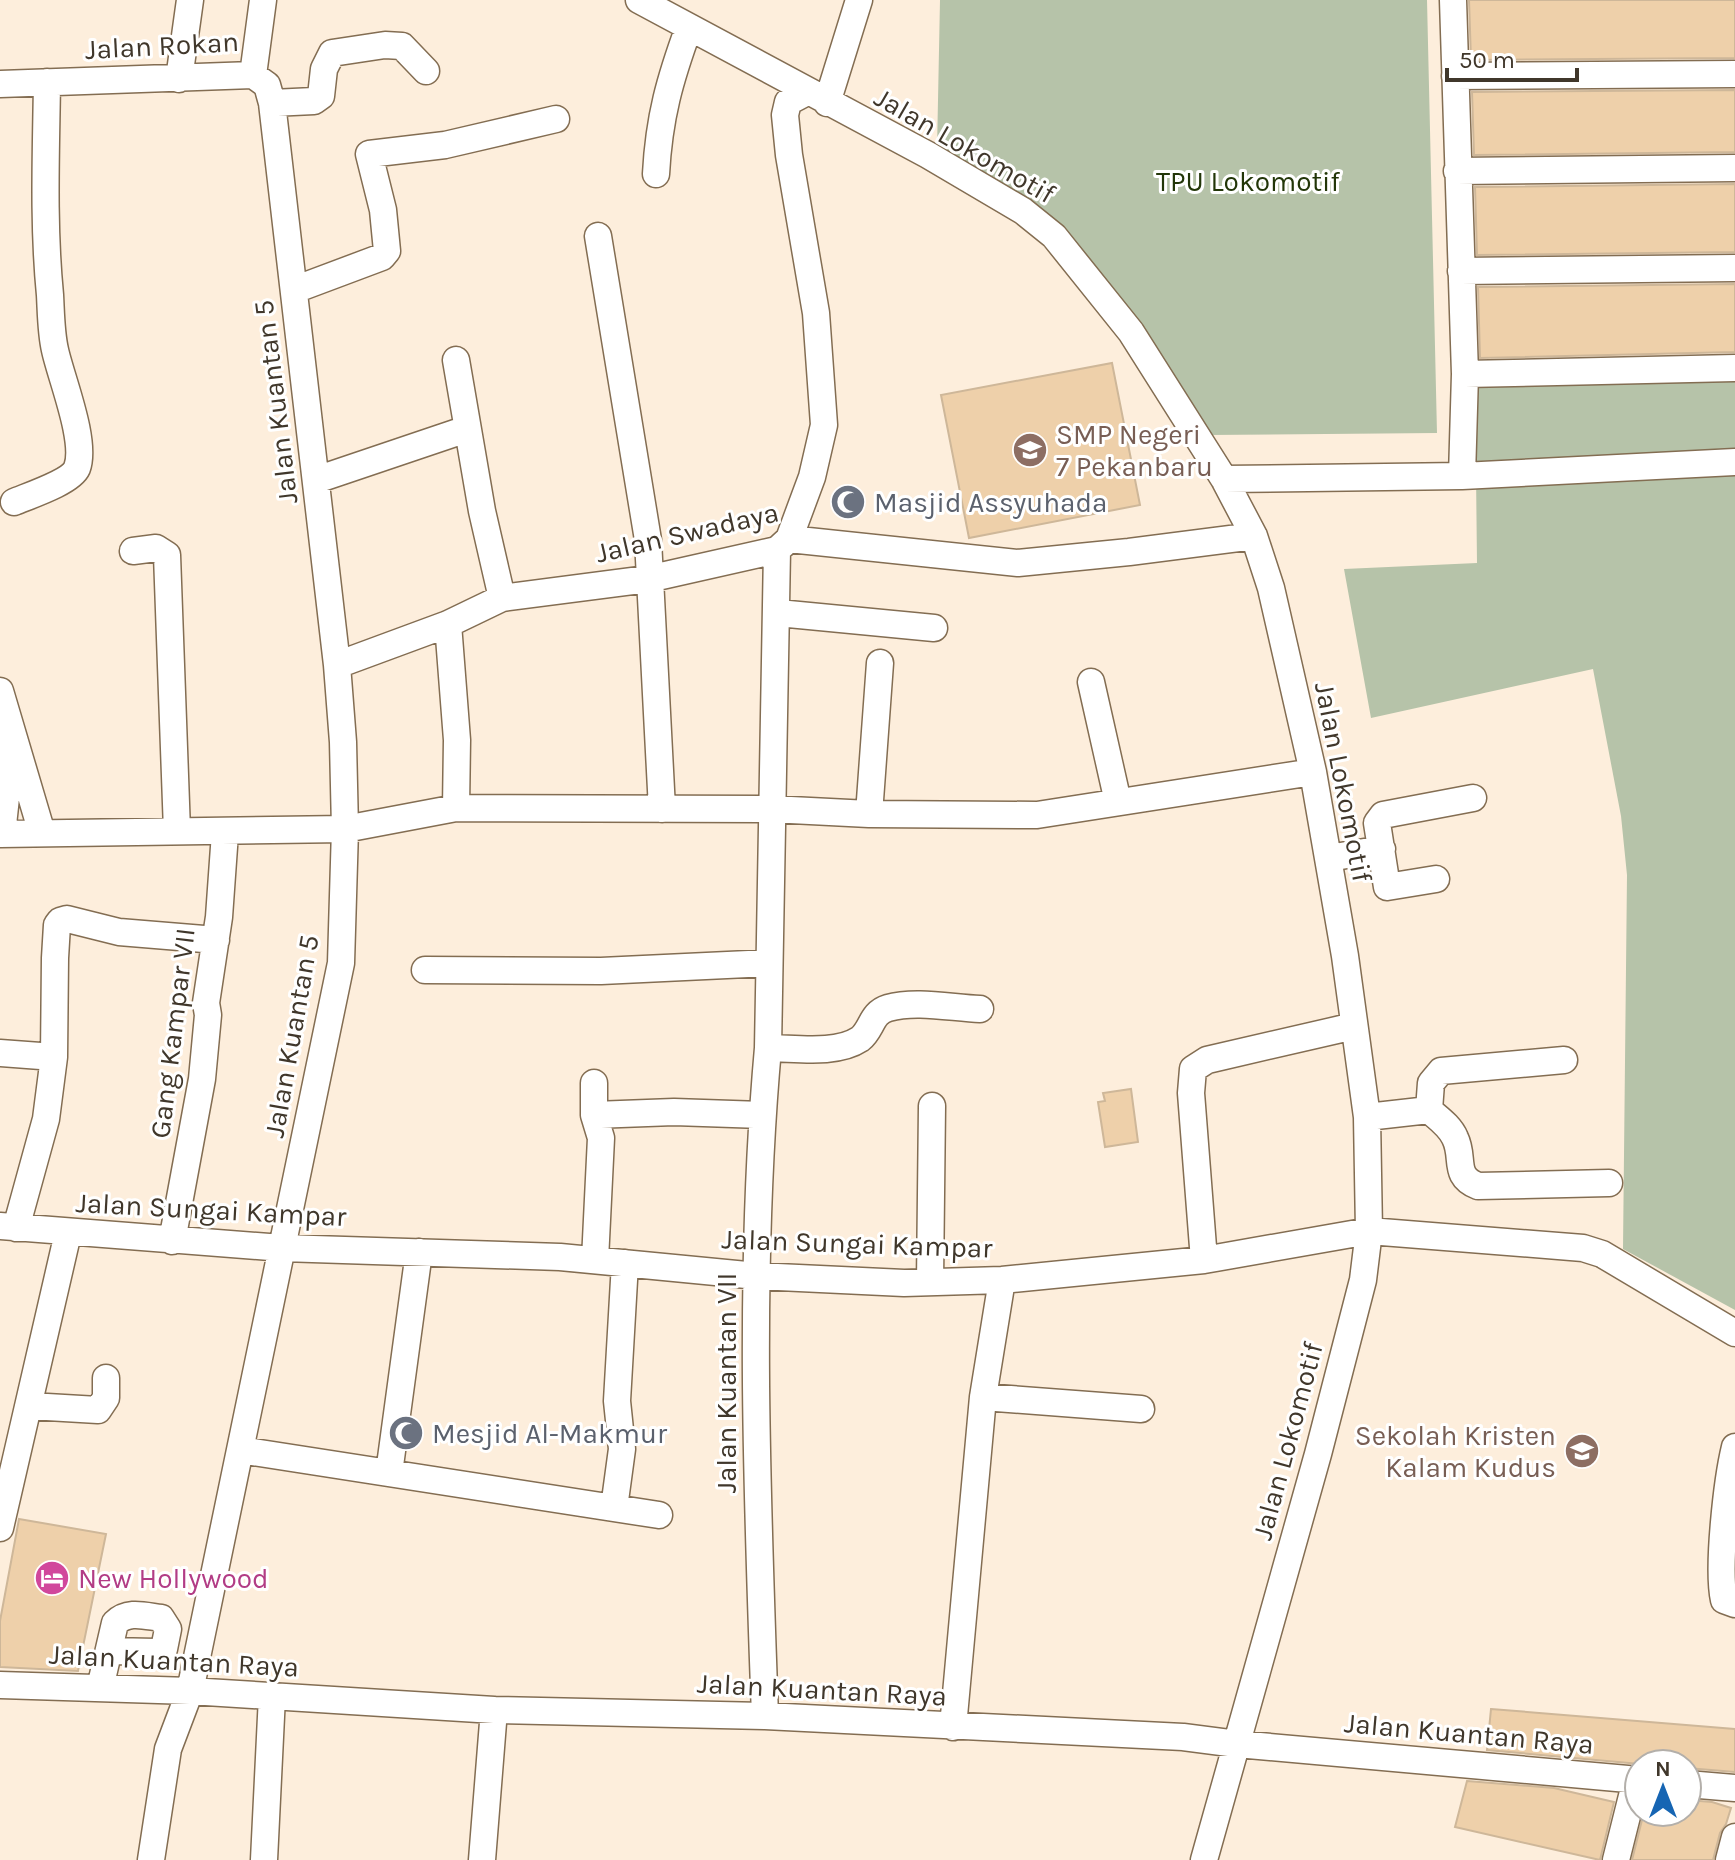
<svg xmlns="http://www.w3.org/2000/svg" width="1735" height="1860" viewBox="0 0 1735 1860" font-family="Karla,sans-serif">
<style>
.green{fill:#b6c3a9}
.building{fill:#eed0aa;stroke:#ceb799;stroke-width:2}
.lines{fill:none;stroke-linecap:round;stroke-linejoin:round}
.minor-casing{stroke:#836d52;stroke-width:29}
.minor{stroke:#fff;stroke-width:26}
.labels{text-anchor:middle;stroke-width:6;stroke-linejoin:round;paint-order:stroke}
.street-label{font-size:28px;fill:#40372b;stroke:#fff}
.park-label{font-size:28px;fill:#223608;stroke:#fff}
.education-label{font-size:28px;fill:#785e54;stroke:#fff;text-anchor:start}
.worship-label{font-size:28px;fill:#5b616d;stroke:#fff;text-anchor:start}
.hotel-label{font-size:28px;fill:#b23c85;stroke:#fff;text-anchor:start}
</style>
<rect width="100%" height="100%" fill="#fdeedc"/>
<path class="green" d="M940 0H1427L1437 433 1208 435 1048 222 937 150Z
M1735 382V1310L1623 1249 1627 875 1621 816 1593 669 1371 718 1344 569 1477 563 1475 384Z"/>
<path class="building" d="M1469 0H1735V58L1471 60Z
M1735 90V152L1474 155 1472 92Z
M1735 184V252L1477 255 1475 187Z
M1735 284V352L1480 358 1478 287Z
M1112 363 1140 505 969 538 941 395Z
M1131 1089 1138 1142 1105 1147 1098 1102 1105 1101 1103 1093Z
M19 1519 106 1534 78 1671 0 1667V1621Z
M1491 1709 1735 1729V1772L1687 1768V1764H1640L1487 1750Z
M1467 1781 1554 1788 1614 1802 1600 1860 1455 1827Z
M1687 1800 1712 1802 1731 1808 1726 1824 1720 1833 1713 1860H1632L1644 1812H1687Z"/>
<g class="lines">
<g class="minor-casing">
<path id="minor" d="M639 0 928 155 1023 211 1054 236 1131 332 1224 479 1254 536 1271 588 1313 772 1345 956 1367 1117 1369 1231 1363 1280 1318 1454 1204 1860
M1453 0 1465 374 1462 476
M1455 76 1735 74
M179 79 190 0
M0 84 253 75 263 0
M272 103 314 101 321 96 324 69 332 53 385 45 402 46 426 71
M827 103 859 0
M1457 171 1735 168
M656 174C659 117 670 79 689 27
M598 236 648 540 662 809
M1461 271 1735 268
M294 290 382 257 387 251 383 210 369 154 445 145 556 119
M456 360 482 511 502 598
M1465 374 1735 368
M1224 479 1462 476 1735 462
M316 480 467 429
M14 502C28 496 71 482 77 468 87 441 61 378 55 350 51 333 51 313 50 295 43 224 46 154 47 82
M789 539 812 477 824 425 816 313 789 155 785 115 788 102 807 92
M133 551 156 548 167 555 177 831
M778 613 934 628
M448 624 457 740 456 808
M337 665 448 624 502 598 648 579 777 550 789 539 1018 563 1129 552 1254 536
M1091 682 1118 802
M0 691 42 833
M869 814 880 663
M0 834 345 829 456 808 771 809 869 814 1037 815 1313 772
M2 834 7 788 4 746
M1329 858 1382 849
M1436 879 1387 887 1377 823 1383 815 1473 798
M425 970 601 971 769 963
M768 1048C795 1048 836 1055 860 1039 872 1030 871 1013 888 1008 916 1000 952 1008 980 1009
M0 1053 54 1057
M594 1083V1115L601 1138 595 1260
M1429 1110C1438 1118 1450 1126 1455 1138 1465 1158 1452 1176 1478 1186L1609 1183
M594 1115 674 1112 762 1115
M1367 1117 1429 1110 1431 1083 1441 1071 1564 1060
M0 1226 282 1248 560 1257 757 1276 904 1283 1002 1280 1204 1260 1369 1231 1583 1248 1602 1254 1735 1333
M16 1228 46 1119 54 1057 55 958 57 925 60 921 67 919 119 932 216 940
M172 1241 202 1079 208 1015 206 1003 219 917 225 833
M1204 1260 1191 1093 1193 1069 1207 1060 1354 1026
M930 1282 932 1106
M983 1397 1141 1409
M30 1406 98 1410 106 1398V1378
M1735 1447C1727 1480 1717 1568 1724 1600L1735 1604
M240 1450 659 1515
M389 1473 419 1252
M614 1508 622 1449 617 1401 625 1263
M0 1528 68 1233
M0 1685 190 1691 494 1710 765 1716 1183 1737 1237 1744 1639 1780
M100 1688 115 1623C128 1610 145 1616 161 1618L168 1629 164 1649 156 1652 109 1651
M765 1716C757 1494 748 1270 768 1048L777 550
M953 1727 983 1397 1002 1280
M1687 1784 1735 1788
M151 1860 168 1749 190 1691 341 963 345 829 343 742 337 665 272 103 267 85 253 75
M264 1860 272 1696
M482 1860 494 1710
M1616 1860 1636 1780
M1729 1860 1735 1837"/>
</g>
<use href="#minor" class="minor"/>
</g>
<defs>
<g id="school-disc" transform="scale(1.8)"><circle r="9.5" fill="#8d6e63" stroke="#fff"/><path d="M0-5L7-2L0 1L-7-2ZM-4 1L0 2.5L4 1V4Q0 6-4 4Z" fill="#fff"/></g>
<g id="mosque-disc" transform="scale(1.8)"><circle r="9.5" fill="#6b7280" stroke="#fff"/><path d="M3.5-4.9A6 6 0 1 0 3.5 4.9A5 5 0 1 1 3.5-4.9Z" fill="#fff"/></g>
<g id="hotel-disc" transform="scale(1.8)"><circle r="9.5" fill="#d1479c" stroke="#fff"/><path d="M-6-4.5h1.5V1H6V5H4.5V3h-9V5H-6ZM-4 0a1.8 1.8 0 1 1 3.6 0ZM.5 0V-2.5h3Q6-2.5 6 0Z" fill="#fff"/></g>
</defs>
<g fill-rule="evenodd">
<use href="#school-disc" x="1030" y="450"/>
<use href="#mosque-disc" x="848" y="502"/>
<use href="#mosque-disc" x="406" y="1433"/>
<use href="#school-disc" x="1582" y="1451"/>
<use href="#hotel-disc" x="52" y="1578"/>
</g>
<g class="labels">
<g class="street-label">
<text transform="translate(162 45) rotate(-3)" y="10">Jalan Rokan</text>
<text transform="translate(965 145) rotate(30)" y="10">Jalan Lokomotif</text>
<text transform="translate(275 402) rotate(-97)" y="10">Jalan Kuantan 5</text>
<text transform="translate(687 532) rotate(-13)" y="10">Jalan Swadaya</text>
<text transform="translate(1344 782) rotate(79)" y="10">Jalan Lokomotif</text>
<text transform="translate(172 1033) rotate(-83)" y="10">Gang Kampar VII</text>
<text transform="translate(291 1036) rotate(-80)" y="10">Jalan Kuantan 5</text>
<text transform="translate(211 1209) rotate(3)" y="10">Jalan Sungai Kampar</text>
<text transform="translate(857 1243) rotate(2)" y="10">Jalan Sungai Kampar</text>
<text transform="translate(726 1383) rotate(-90)" y="10">Jalan Kuantan VII</text>
<text transform="translate(1287 1441) rotate(-75)" y="10">Jalan Lokomotif</text>
<text transform="translate(174 1660) rotate(3)" y="10">Jalan Kuantan Raya</text>
<text transform="translate(822 1689) rotate(3)" y="10">Jalan Kuantan Raya</text>
<text transform="translate(1469 1733) rotate(5)" y="10">Jalan Kuantan Raya</text>
</g>
<g class="park-label">
<text x="1248" y="191">TPU Lokomotif</text>
</g>
<g class="education-label">
<text x="1056" y="444">SMP Negeri<tspan x="1056" dy="32">7 Pekanbaru</tspan></text>
<text x="1556" y="1445" text-anchor="end">Sekolah Kristen<tspan x="1556" dy="32">Kalam Kudus</tspan></text>
</g>
<g class="worship-label">
<text x="874" y="512">Masjid Assyuhada</text>
<text x="432" y="1443">Mesjid Al-Makmur</text>
</g>
<g class="hotel-label">
<text x="78" y="1588">New Hollywood</text>
</g>
</g>
<g transform="translate(1663 1788)"><circle r="38" fill="#ffffff" stroke="#b3afaa" stroke-width="2"/>
<path d="M0-6L14 30L0 20L-14 30Z" fill="#1665b3"/>
<text y="-12" font-size="22" font-weight="bold" text-anchor="middle" fill="#40372b">N</text>
</g>
<path d="M1447 68v12h130v-12" fill="none" stroke="#40372b" stroke-width="4"/>
<text x="1459" y="68" font-size="24" fill="#40372b" stroke="#ffffff" stroke-width="6" paint-order="stroke">50 m</text>
</svg>
